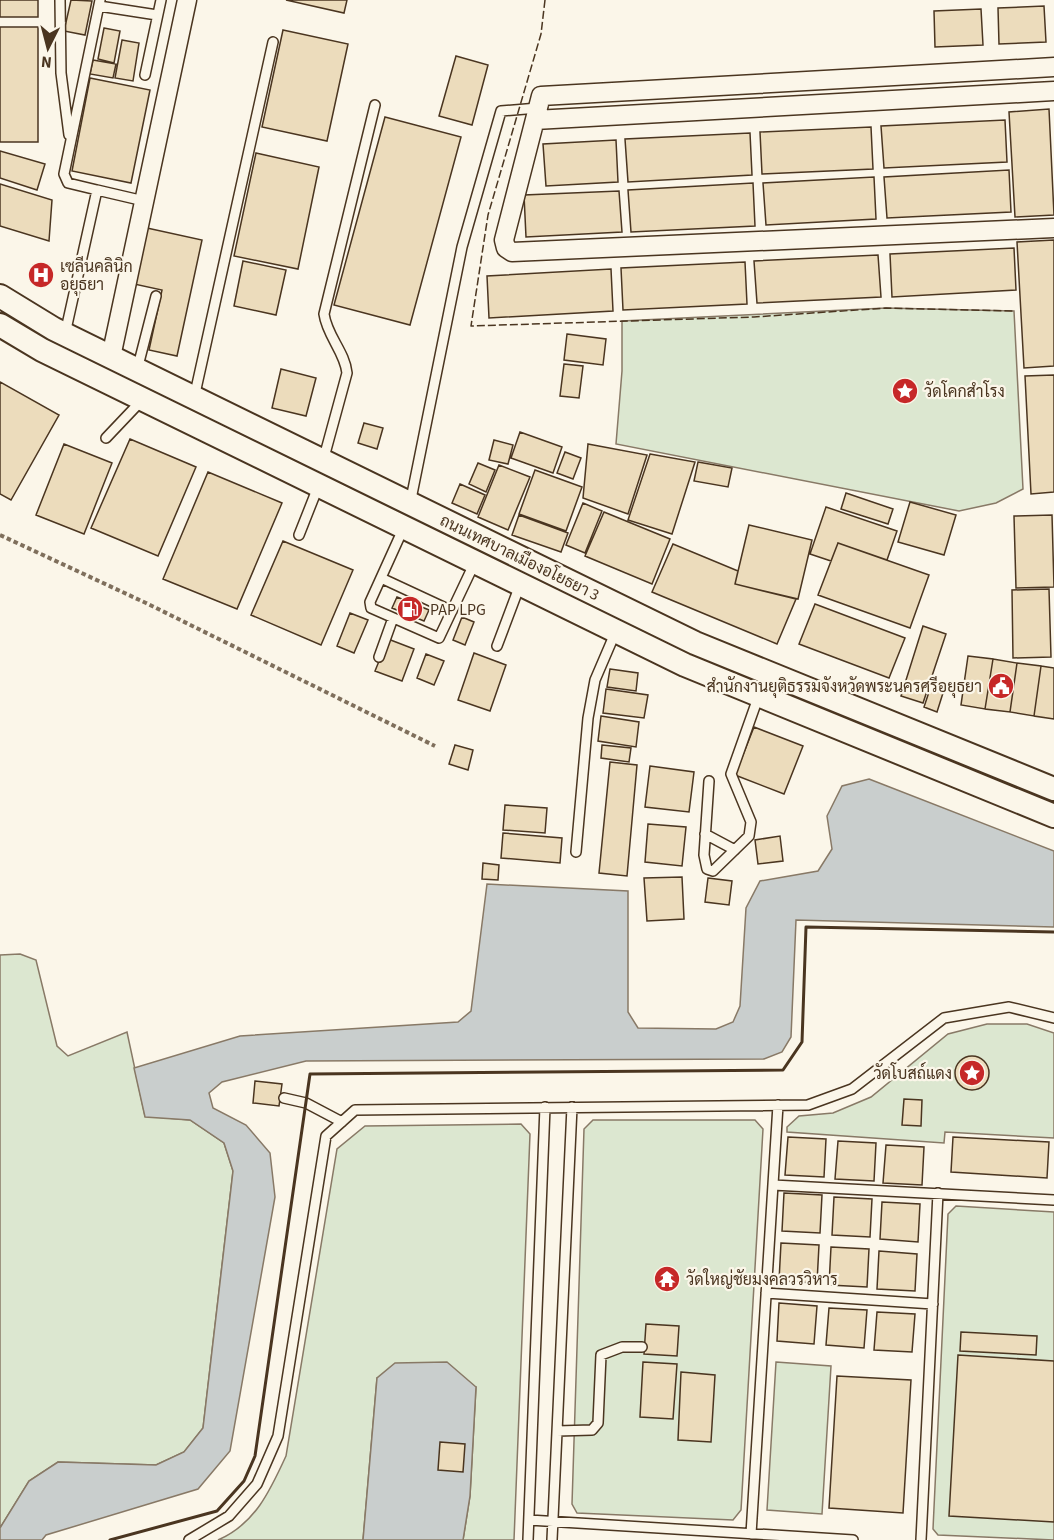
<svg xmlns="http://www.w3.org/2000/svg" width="1054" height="1540" viewBox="0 0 1054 1540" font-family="'Source Sans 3',Sarabun,sans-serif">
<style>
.green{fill:#dce7d0;stroke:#887966;stroke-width:1.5}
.water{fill:#c9cecd;stroke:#887966;stroke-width:1.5}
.building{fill:#ecdcbc;stroke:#4a3520;stroke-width:1.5}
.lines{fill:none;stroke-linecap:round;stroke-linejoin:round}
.service-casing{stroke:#4a3520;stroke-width:12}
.minor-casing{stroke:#4a3520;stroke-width:21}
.tertiary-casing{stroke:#4a3520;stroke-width:26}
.path{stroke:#7f6f5c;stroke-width:4;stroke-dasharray:4.5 3;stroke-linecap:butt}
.service{stroke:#fbf6e9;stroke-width:9}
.minor{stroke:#fbf6e9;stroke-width:18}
.tertiary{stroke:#fbf6e9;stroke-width:22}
.fence{stroke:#4a3520;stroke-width:1.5;stroke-dasharray:8 3;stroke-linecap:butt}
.wall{stroke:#4a3520;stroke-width:3}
.labels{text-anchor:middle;stroke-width:4.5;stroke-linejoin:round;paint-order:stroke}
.poi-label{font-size:16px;fill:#4a3520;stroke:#fbf6e9;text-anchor:start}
.street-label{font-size:16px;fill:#4a3520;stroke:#fbf6e9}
</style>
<rect width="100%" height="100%" fill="#fbf6e9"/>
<path class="green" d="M886 308 1014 311 1023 489 996 503 959 511 616 444 622 371V321Z
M20 954 36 960 57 1046 68 1056 127 1032 145 1116 190 1120 224 1143 233 1171 203 1428 184 1452 156 1465 58 1462 29 1481 0 1528V955Z
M987 1024H1027L1054 1033V1138L945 1132 944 1143 787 1132V1127L799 1116 833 1113 871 1097 948 1034Z
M593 1120H755L763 1129 741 1510 733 1520 577 1513 572 1504 584 1129Z
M521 1124 530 1134 514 1540H463L470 1496 476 1387 377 1378 363 1540H218C255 1524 270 1491 286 1456L337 1149 365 1126Z
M956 1206 1054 1212V1540L938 1535 933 1529 948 1214Z
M776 1362 831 1366 822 1514 767 1510Z"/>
<path class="water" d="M869 779 1054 851V927L796 920 791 1037 782 1052 764 1059 306 1061 222 1082 209 1093 213 1108 246 1125 270 1153 275 1197 230 1451 198 1489 46 1535 42 1540H0V1528L29 1481 58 1462 156 1465 184 1452 203 1428 233 1171 224 1143 190 1120 145 1117 134 1068 240 1036 458 1022 471 1011 487 884 628 891V1012L638 1028 716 1029 733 1022 740 1006 746 908 760 881 818 871 832 849 827 816 842 786Z
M447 1362 476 1387 470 1496 463 1540H363L377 1378 395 1363Z"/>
<path class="building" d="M0 0H38V17H0Z
M71 0 92 1 85 35 64 31Z
M286 0H347L344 13Z
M1044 6 1046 42 999 44 998 8Z
M981 9 983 45 935 47 934 11Z
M0 27H38V142H0Z
M104 28 120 31 114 63 98 59Z
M283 30 348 44 327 141 262 127Z
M122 40 139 43 133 81 115 78Z
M456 56 488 65 472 125 439 116Z
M93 60 116 64 113 78 90 74Z
M90 78 150 90 131 183 72 171Z
M1049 109 1054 215 1015 217 1009 112Z
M385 117 461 137 410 325 334 305Z
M1005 120 1007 162 884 168 881 126Z
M871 127 873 169 762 174 760 132Z
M750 133 752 175 628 182 625 139Z
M616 140 618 182 546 186 543 144Z
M0 151 45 164 37 190 0 178Z
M256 153 319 167 298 269 234 256Z
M1009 170 1011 212 887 218 884 177Z
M874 177 876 219 766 225 763 183Z
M753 183 755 226 631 232 628 190Z
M0 184 52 200 49 241 0 226Z
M619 191 622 232 526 237 524 195Z
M147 228 202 240 177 356 149 350 162 290 134 284Z
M1054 240V366L1024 368 1017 242Z
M1014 248 1016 290 892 297 890 254Z
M878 255 881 297 757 303 754 261Z
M243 261 286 270 276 315 234 306Z
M745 262 747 304 623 310 621 268Z
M611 269 613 311 489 318 487 276Z
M567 334 606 339 603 365 564 360Z
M564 364 583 366 579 398 560 396Z
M281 369 316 378 306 416 272 408Z
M1054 375V492L1031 494 1025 376Z
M0 382 59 415 11 500 0 494Z
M364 423 383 428 377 449 358 443Z
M520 432 562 447 553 473 511 458Z
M130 439 196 467 158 556 91 528Z
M494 440 513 445 508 464 489 460Z
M64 444 112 463 84 534 36 515Z
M588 444 647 455 628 514 583 498Z
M565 452 581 458 573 479 557 473Z
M650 454 695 462 672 534 628 520Z
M698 462 732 468 728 487 694 481Z
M478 463 495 470 486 492 469 484Z
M499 465 530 477 508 530 478 517Z
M535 470 582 487 566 531 519 514Z
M208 472 282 503 237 609 163 579Z
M460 484 485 495 477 514 452 503Z
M846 493 893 509 888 524 841 509Z
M910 502 956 515 944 555 898 542Z
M583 503 602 511 585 553 566 545Z
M826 507 897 531 887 560 838 543 831 561 810 554Z
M604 512 670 539 652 584 585 556Z
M519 515 568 533 561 552 512 535Z
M1052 515 1054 587 1016 588 1014 516Z
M749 525 812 540 798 599 735 584Z
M283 541 353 570 321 645 251 615Z
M838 543 929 575 910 628 818 595Z
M673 544 738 571 735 584 796 599 777 644 652 592Z
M1049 589 1051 657 1013 658 1012 590Z
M397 597 429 610 424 621 392 608Z
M815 604 905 638 889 678 799 644Z
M350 613 368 620 354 653 337 646Z
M462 617 474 622 465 645 453 640Z
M923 626 946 634 923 703 901 696Z
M388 639 414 649 402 681 375 671Z
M474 653 506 665 490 711 458 700Z
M426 654 444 661 434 685 417 678Z
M968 656 993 659 985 709 961 705Z
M993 659 1017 663 1010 712 985 709Z
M1017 663 1041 666 1034 716 1010 712Z
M1041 666 1054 668V719L1034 716Z
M610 669 638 673 636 691 607 687Z
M606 689 648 695 644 718 603 713Z
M930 689 943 693 937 712 924 707Z
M601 716 639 722 636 747 598 741Z
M754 727 803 746 784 794 735 775Z
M455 745 473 750 468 770 449 764Z
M602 745 631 748 629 762 601 758Z
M610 762 637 765 627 876 599 873Z
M650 766 694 772 689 812 645 807Z
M505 805 547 808 545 833 503 830Z
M648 824 686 827 682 866 645 862Z
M503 833 562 838 560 863 501 858Z
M780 836 783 861 758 864 755 840Z
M483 863 499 865 498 880 482 879Z
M682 877 684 919 647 921 644 878Z
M708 878 732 881 729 905 705 902Z
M955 1073a17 17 0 1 1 34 0a17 17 0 1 1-34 0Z
M255 1081 282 1084 279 1106 253 1103Z
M904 1099 922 1100 921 1126 902 1125Z
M788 1137 826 1139 824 1177 785 1175Z
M953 1137 1049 1142 1047 1178 951 1172Z
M838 1141 876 1143 874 1181 835 1179Z
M886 1145 924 1147 922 1185 883 1183Z
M784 1193 822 1195 820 1233 782 1231Z
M834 1197 872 1199 870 1237 832 1235Z
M882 1202 920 1204 918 1242 880 1239Z
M781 1243 819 1245 817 1283 779 1281Z
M831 1247 869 1249 867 1287 829 1285Z
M879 1251 917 1254 915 1291 877 1289Z
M779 1303 817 1306 814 1344 777 1341Z
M829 1308 867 1310 864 1348 826 1345Z
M877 1312 915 1314 912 1352 874 1350Z
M646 1324 679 1326 677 1356 644 1354Z
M961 1332 1037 1336 1036 1355 960 1351Z
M958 1355 1054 1361V1522L949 1516Z
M643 1362 677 1364 673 1419 640 1417Z
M681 1372 715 1375 711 1442 678 1440Z
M837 1376 911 1380 903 1513 829 1508Z
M440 1442 465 1444 463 1472 438 1470Z"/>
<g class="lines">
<g class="service-casing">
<path id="service" d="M60 0 61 73 69 135
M99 6 157 15
M145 75 161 0
M97 190 144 201
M65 334 97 190 68 183 64 174 100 0
M137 370 156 296
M194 398 273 42
M106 438 143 399
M323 461 347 373C345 352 327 336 324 314L375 105
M410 504 462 247 501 111 538 108
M404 527 370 602 371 608 439 638 475 562
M299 535 318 487
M381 578 452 611
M497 646 520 585
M379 657 393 618
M709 781 704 855 707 869 713 871 749 836 751 822 731 774 759 695
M705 834 735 850
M576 852 588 718 595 680 616 631
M284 1098 306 1103 342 1122
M773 1185 1054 1200
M766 1293 933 1304
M557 1431 592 1430 598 1423 601 1355 622 1347H642
M529 1520 853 1540
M751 1534 778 1105
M189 1540 229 1516 257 1484 278 1436 326 1136 355 1110 808 1105 852 1089 944 1018 1009 1007 1054 1018
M528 1540 545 1107
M552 1540 572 1107
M921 1540 938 1193"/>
</g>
<g class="minor-casing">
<path id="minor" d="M1054 67 541 96 504 240 506 248 512 252 1054 228
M535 120 1054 91
M111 357 187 0"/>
</g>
<g class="tertiary-casing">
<path id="tertiary" d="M0 296 54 329 695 643 1054 789
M0 325 42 350 685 665 1054 816"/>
</g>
<path class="path" d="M0 535 146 603 435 746"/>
<use href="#service" class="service"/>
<use href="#minor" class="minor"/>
<use href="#tertiary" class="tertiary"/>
<path class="fence" d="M545 0 541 34 488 215 471 326 754 317 886 308 1014 311"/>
<path class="wall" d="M110 1540 217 1511 244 1481 255 1456 310 1074 783 1070 802 1042 806 927 1054 932"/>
</g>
<defs>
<g id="hospital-disc" transform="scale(1.35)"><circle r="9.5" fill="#c62828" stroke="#fbf6e9"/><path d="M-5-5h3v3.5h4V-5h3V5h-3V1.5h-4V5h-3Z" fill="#fff"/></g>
<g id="sight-disc" transform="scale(1.35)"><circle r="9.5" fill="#c62828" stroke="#fbf6e9"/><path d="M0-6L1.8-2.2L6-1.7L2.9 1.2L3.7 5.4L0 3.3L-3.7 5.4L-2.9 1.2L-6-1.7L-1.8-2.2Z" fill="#fff"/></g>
<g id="fuel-disc" transform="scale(1.35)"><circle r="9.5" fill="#c62828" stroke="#fbf6e9"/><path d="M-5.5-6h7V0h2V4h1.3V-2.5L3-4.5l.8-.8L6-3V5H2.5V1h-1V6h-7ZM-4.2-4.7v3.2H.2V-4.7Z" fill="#fff"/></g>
<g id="civic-disc" transform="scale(1.35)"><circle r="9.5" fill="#c62828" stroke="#fbf6e9"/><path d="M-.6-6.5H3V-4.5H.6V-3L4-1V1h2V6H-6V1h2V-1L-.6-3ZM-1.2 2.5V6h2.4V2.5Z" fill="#fff"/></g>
<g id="temple-disc" transform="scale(1.35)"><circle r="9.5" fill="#c62828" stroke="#fbf6e9"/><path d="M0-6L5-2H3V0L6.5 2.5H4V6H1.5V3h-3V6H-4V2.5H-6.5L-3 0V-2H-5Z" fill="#fff"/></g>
</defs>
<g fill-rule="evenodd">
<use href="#hospital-disc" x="41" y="275"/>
<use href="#sight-disc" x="905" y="391"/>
<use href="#fuel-disc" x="410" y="609"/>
<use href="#civic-disc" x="1001" y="686"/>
<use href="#sight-disc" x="972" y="1073"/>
<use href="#temple-disc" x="667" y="1279"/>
</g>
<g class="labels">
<g class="poi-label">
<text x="60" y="272">เซลีนคลินิก<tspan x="60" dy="18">อยุธยา</tspan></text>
<text x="924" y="397">วัดโคกสำโรง</text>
<text x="430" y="615">PAP LPG</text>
<text x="982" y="692" text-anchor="end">สำนักงานยุติธรรมจังหวัดพระนครศรีอยุธยา</text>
<text x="952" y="1079" text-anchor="end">วัดโบสถ์แดง</text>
<text x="686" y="1285">วัดใหญ่ชัยมงคลวรวิหาร</text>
</g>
<g class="street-label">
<text transform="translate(520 557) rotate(26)" y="6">ถนนเทศบาลเมืองอโยธยา 3</text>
</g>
</g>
<g transform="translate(48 48) rotate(186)" stroke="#fbf6e9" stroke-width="4.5" paint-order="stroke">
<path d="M0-4.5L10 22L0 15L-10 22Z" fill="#4a3520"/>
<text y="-9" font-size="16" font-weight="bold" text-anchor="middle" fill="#4a3520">N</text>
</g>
</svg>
